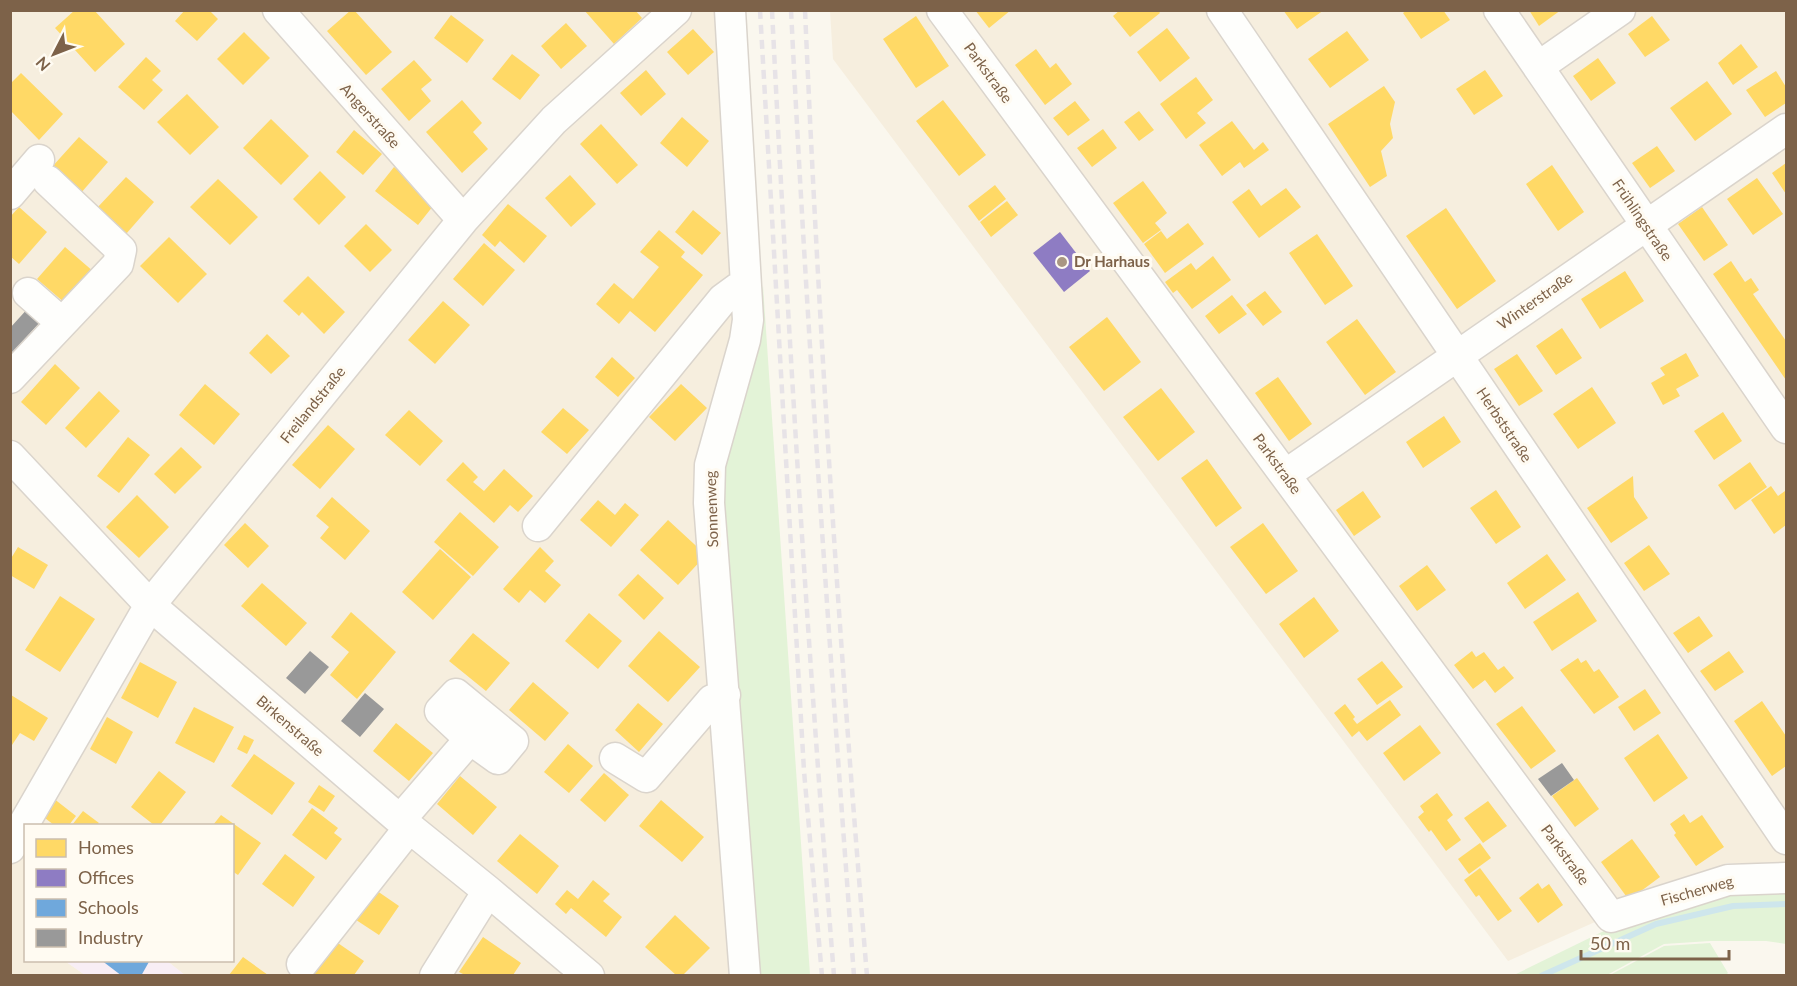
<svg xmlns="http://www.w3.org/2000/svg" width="1797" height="986" viewBox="0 0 1797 986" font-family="Lato,sans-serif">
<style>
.residential{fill:#f6eede}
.education{fill:#f8eef5}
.green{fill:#e3f3d7}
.homes{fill:#ffd966}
.offices{fill:#8e7cc3}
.schools{fill:#6fa8dc}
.industry{fill:#999}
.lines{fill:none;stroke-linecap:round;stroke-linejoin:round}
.stream{stroke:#cee6ec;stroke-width:6}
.minor-casing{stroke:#dad4cc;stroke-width:33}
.minor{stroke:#fefefc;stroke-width:30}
.rail{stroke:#e7e3e7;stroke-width:4.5;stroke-dasharray:9 6;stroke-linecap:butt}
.poi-dot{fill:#a99683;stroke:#fffbf2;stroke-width:2}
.labels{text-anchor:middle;stroke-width:6;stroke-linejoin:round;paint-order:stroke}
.street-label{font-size:15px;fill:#7d6249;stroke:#fffbf2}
.poi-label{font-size:15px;font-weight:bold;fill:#7d6249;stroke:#fffbf2;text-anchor:start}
</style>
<rect width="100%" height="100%" fill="#faf7ee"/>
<path class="residential" d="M10 11H720L740 320 737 975H185L167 961 232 960V826H26V960L65 961 85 975H11Z
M830 11H1786V866L1727 863 1508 961 833 59Z"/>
<path class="education" d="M65 961H167L185 975H85Z"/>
<path class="green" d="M763 286 810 975 755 976 717 507 725 444 756 357 760 298Z
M1786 883V944L1766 941H1710L1664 944 1607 975 1512 976 1612 927 1725 891Z
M1710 943 1728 973 1726 975H1610L1664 946Z"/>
<path class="homes" d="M75 10H94L125 44 95 72 55 28Z
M185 10H209L218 19 197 41 175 21Z
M351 10H354L392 52 366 75 327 31Z
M584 10H635L642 18 614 44Z
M975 10H1011L989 28Z
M1120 10H1158L1160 13 1130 37 1113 16Z
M1283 10H1324L1297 29Z
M1407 10H1443L1450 20 1421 39 1403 13Z
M1529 10H1561L1539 26Z
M451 15 484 40 467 63 434 38Z
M916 16 949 66 916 88 883 39Z
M1652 16 1670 40 1645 57 1628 34Z
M566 23 587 46 561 69 541 46Z
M1167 28 1190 58 1160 82 1137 52Z
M693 29 714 52 688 75 667 52Z
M1347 31 1369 60 1330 88 1308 59Z
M244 32 270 58 243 85 217 59Z
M1741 44 1758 67 1733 85 1718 63Z
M1036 49 1050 68 1056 63 1072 84 1045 105 1015 65Z
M512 54 540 75 520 100 492 79Z
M146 57 161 71 152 80 163 90 144 110 118 87Z
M1598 58 1616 83 1591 101 1573 76Z
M414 60 432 80 421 89 431 101 409 121 381 89Z
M646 70 666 94 641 116 620 93Z
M1485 70 1503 96 1474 115 1456 89Z
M1776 71 1786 87V103L1765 117 1746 90Z
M21 73 63 114 39 140 10 110V84Z
M1196 77 1213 100 1197 113 1206 123 1186 139 1160 104Z
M1707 81 1732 114 1695 141 1670 108Z
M1384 86 1395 102 1390 124 1393 138 1381 151 1387 176 1370 187 1328 124Z
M187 94 219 127 190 155 157 122Z
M462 100 482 123 473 132 488 149 462 173 426 132Z
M943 100 986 155 959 176 916 121Z
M1075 101 1090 120 1068 136 1053 118Z
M1139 111 1154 130 1139 141 1124 122Z
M682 117 709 141 687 167 660 143Z
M271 119 309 156 281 185 243 148Z
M1232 121 1254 150 1263 142 1269 150 1244 168 1240 162 1222 176 1199 145Z
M601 124 638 165 617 184 580 144Z
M1103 129 1117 148 1092 167 1077 148Z
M354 130 382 154 363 175 336 152Z
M79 137 108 162 80 194 51 168Z
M1657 146 1675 171 1650 188 1632 163Z
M1786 163V194L1772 173Z
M1552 165 1584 212 1558 231 1526 184Z
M394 167 437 201 418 225 375 191Z
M320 171 346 197 319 225 293 199Z
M570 175 596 204 571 227 545 198Z
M126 177 154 202 126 234 97 208Z
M1757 178 1783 214 1753 235 1727 199Z
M218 179 258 217 230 245 190 207Z
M1143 181 1167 213 1155 223 1161 230 1143 243 1113 203Z
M995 185 1006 199 979 221 968 206Z
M1286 188 1301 207 1259 238 1232 202 1249 189 1261 206Z
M1007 201 1018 215 991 237 980 222Z
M508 204 547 236 524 263 500 241 495 247 482 235Z
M19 207 47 232 19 264 10 256V217Z
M1702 207 1728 245 1704 261 1678 224Z
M1446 208 1496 281 1457 309 1406 236Z
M693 210 721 233 702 255 675 232Z
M1188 223 1204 244 1165 273 1144 244 1161 231 1167 239Z
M366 224 392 250 370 272 344 246Z
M659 230 685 252 681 257 703 275 655 332 630 311 619 324 596 304 614 283 633 299 659 267 640 252Z
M1317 234 1353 286 1325 305 1289 253Z
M169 237 207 274 178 303 140 266Z
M484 243 515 270 483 306 453 279Z
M65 247 94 272 66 304 37 279Z
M1213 256 1231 280 1192 309 1177 290 1173 293 1165 282 1191 263 1196 270Z
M1731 261 1745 282 1751 278 1759 290 1753 294 1786 341V380L1713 274Z
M1625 271 1644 301 1600 329 1581 299Z
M308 276 345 312 324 334 302 312 299 316 283 301Z
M1265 291 1282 312 1263 326 1246 305Z
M1232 295 1247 314 1219 334 1205 316Z
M443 301 470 325 435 364 408 340Z
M1107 317 1141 362 1104 391 1069 347Z
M1357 319 1396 372 1365 395 1326 342Z
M1562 328 1582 358 1556 375 1536 346Z
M267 334 290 356 271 374 249 353Z
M1686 353 1699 376 1676 389 1680 396 1663 405 1651 383 1665 375 1660 368Z
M1517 354 1543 391 1519 406 1494 369Z
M612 357 635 378 618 397 595 377Z
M55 364 80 388 46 425 21 402Z
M1278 377 1312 424 1289 441 1255 393Z
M205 384 240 414 214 445 179 415Z
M681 384 707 408 675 441 649 417Z
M1592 387 1616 423 1578 449 1553 414Z
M1161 388 1195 432 1158 461 1123 417Z
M99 391 120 411 86 448 65 428Z
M563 408 589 430 567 454 541 432Z
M409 410 443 441 420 466 385 435Z
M1723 412 1742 441 1714 460 1694 431Z
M1444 416 1461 442 1423 468 1406 442Z
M328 425 355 449 320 489 292 465Z
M128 437 150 455 119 493 97 476Z
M181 447 202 467 175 494 154 474Z
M1207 459 1242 508 1216 527 1181 478Z
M463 462 478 477 473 482 484 491 504 469 533 496 518 512 510 505 494 523 446 480Z
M1750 462 1767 487 1735 510 1718 485Z
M1633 476 1634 497 1648 518 1611 543 1587 508Z
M1771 486 1778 496 1785 491 1786 494V525L1774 534 1751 500Z
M1496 490 1521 527 1496 544 1470 508Z
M1363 491 1381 517 1354 536 1336 510Z
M137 495 169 527 139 558 106 527Z
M332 497 370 531 345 560 320 538 329 527 316 516Z
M598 500 615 515 625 503 639 515 611 547 580 520Z
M460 512 499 547 473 576 434 542Z
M668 520 706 555 678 585 640 550Z
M245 523 269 546 248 568 224 545Z
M1263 523 1298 571 1266 594 1230 547Z
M1649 545 1670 574 1644 591 1624 563Z
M18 547 48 565 34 589 10 575V560Z
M540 547 554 561 545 571 561 585 545 603 530 590 519 603 503 589Z
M440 549 471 577 433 620 402 592Z
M1547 554 1566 580 1525 609 1507 583Z
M1427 565 1446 590 1417 611 1399 586Z
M638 574 664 598 644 620 618 595Z
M262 583 307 623 286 646 241 606Z
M1578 592 1597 621 1552 651 1533 622Z
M60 596 95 619 60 672 25 650Z
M1314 597 1339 631 1304 658 1279 624Z
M351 612 396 652 357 699 330 675 349 652 331 637Z
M589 613 622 641 598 669 565 641Z
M1699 616 1713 636 1688 653 1673 633Z
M659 631 700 667 668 702 628 666Z
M473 633 510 663 486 691 449 661Z
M1472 651 1476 657 1484 652 1498 670 1504 666 1514 678 1495 693 1485 680 1473 689 1454 665Z
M1729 651 1744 672 1715 691 1700 671Z
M1578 658 1581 663 1586 660 1594 672 1599 669 1619 697 1594 714 1560 670Z
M1382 661 1403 687 1377 705 1357 679Z
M140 662 177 682 158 718 121 698Z
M533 682 569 713 545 741 509 710Z
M1645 689 1661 713 1634 731 1618 707Z
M11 695 48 718 34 741 20 733 10 748Z
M1390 700 1401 715 1367 741 1359 731 1352 737 1334 713 1345 704 1355 717 1353 719 1357 724Z
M1762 701 1786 736V766L1772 776 1734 721Z
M638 703 663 724 639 752 615 730Z
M1522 706 1556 751 1531 769 1496 724Z
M194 707 234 727 214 763 175 743Z
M107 717 133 732 116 764 90 749Z
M396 723 433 753 409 781 373 751Z
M1420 725 1441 753 1404 781 1383 753Z
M1658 734 1688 778 1654 802 1624 758Z
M244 735 254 740 247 754 237 749Z
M568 744 593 766 569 793 544 772Z
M254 754 295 783 272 815 231 786Z
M159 771 186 792 160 825H154L131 807Z
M604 773 629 795 605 822 580 800Z
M460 776 497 807 473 835 437 804Z
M1577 778 1599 809 1575 827 1552 796Z
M319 785 335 796 324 812 308 802Z
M1437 793 1453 815 1447 820 1461 840 1446 851 1431 830 1429 832 1418 817 1424 812 1420 806Z
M53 798 76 816 69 825H54L41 815Z
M661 800 704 837 682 862 639 826Z
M1488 801 1507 826 1483 843 1464 818Z
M312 808 338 828 334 833 342 839 326 860 292 835Z
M83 811 99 823 97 825H72Z
M1684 814 1690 823 1702 815 1724 847 1696 866 1674 835 1676 833 1670 824Z
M221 815 261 843 238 875 232 871V825H213Z
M520 834 559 866 537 894 497 861Z
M1632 839 1660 877 1629 900 1601 862Z
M1480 843 1491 858 1469 874 1458 859Z
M285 854 315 877 293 907 262 884Z
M1480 868 1512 911 1498 921 1479 895 1476 897 1464 880Z
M593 880 610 894 603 901 622 917 606 937 571 908 566 914 555 904 567 890 578 899Z
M1538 883 1542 889 1549 884 1563 905 1538 923 1519 898Z
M367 884 399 906 379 935 347 914Z
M675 915 710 948 683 975H676L645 947Z
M483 937 521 963 513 975H465L459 972Z
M332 939 364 961 354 975H315L310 972Z
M243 957 268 975H229Z"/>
<path class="offices" d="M1060 232 1090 271 1064 292 1033 253Z"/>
<path class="schools" d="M101 960H150L141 976H122Z"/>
<path class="industry" d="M30 306 43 319 10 355V328Z
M310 651 329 667 305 694 286 678Z
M365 693 384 709 360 737 341 721Z
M1562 763 1574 780 1551 796 1538 779Z"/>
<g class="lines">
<path class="stream" d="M1541 976 1656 924 1733 906 1786 904"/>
<g class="minor-casing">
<path id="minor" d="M278 10 463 220
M730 10 748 320 745 340 710 465 709 503 745 976
M942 10 1611 917 1728 880 1786 878
M1222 10 1786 839
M1499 10 1786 428
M1538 67 1620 10
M10 194 39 160
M28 293 62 323
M10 378 118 264 121 250 48 181
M10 456 150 605 400 820 488 891 589 976
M1285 475 1786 129
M538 526 723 299 738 288 746 289
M615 758 646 777 712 700 725 695
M400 820 470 739 498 759 513 741 456 694 440 711 470 739
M10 848 150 605 463 220 554 120 676 10
M302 964 409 828
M435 976 488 891"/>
</g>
<use href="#minor" class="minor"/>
<path class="rail" d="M760 10 804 771 822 976
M772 10C788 332 808 654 834 976
M791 10C807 332 830 654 854 976
M805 10C819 333 840 654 867 976"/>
</g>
<circle class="poi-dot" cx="1062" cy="262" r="6"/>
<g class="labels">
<g class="street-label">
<text transform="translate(988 73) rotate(54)" y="5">Parkstraße</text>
<text transform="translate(370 116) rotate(48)" y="5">Angerstraße</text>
<text transform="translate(1642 220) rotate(56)" y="5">Frühlingstraße</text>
<text transform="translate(1535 301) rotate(-35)" y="5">Winterstraße</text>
<text transform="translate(313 405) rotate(-51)" y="5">Freilandstraße</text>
<text transform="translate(1504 425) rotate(56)" y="5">Herbststraße</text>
<text transform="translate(1277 464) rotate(54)" y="5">Parkstraße</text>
<text transform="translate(712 509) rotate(-92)" y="5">Sonnenweg</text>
<text transform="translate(290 726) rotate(41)" y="5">Birkenstraße</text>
<text transform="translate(1565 855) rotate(54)" y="5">Parkstraße</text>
<text transform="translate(1697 891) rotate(-16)" y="5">Fischerweg</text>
</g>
<g class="poi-label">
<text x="1074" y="267">Dr Harhaus</text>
</g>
</g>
<rect width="1797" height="986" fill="none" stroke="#7d6249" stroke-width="24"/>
<rect x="24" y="824" width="210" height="138" fill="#fffbf2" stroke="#cbbeae" stroke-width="1.5"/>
<rect x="36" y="839" width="30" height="18" fill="#ffd966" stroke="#cbbeae" stroke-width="1.5"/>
<text x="78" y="854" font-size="18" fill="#7d6249">Homes</text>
<rect x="36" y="869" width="30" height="18" fill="#8e7cc3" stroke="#cbbeae" stroke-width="1.5"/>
<text x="78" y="884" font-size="18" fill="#7d6249">Offices</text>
<rect x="36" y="899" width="30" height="18" fill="#6fa8dc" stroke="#cbbeae" stroke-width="1.5"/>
<text x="78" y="914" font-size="18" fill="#7d6249">Schools</text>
<rect x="36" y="929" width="30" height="18" fill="#999999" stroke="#cbbeae" stroke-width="1.5"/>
<text x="78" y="944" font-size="18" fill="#7d6249">Industry</text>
<g transform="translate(54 54) rotate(228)" stroke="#fffbf2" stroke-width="4.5" paint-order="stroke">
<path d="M0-4.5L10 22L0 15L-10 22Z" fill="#7d6249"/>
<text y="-9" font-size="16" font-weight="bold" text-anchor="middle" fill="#7d6249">N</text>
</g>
<path d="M1581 950v9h148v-9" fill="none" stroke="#7d6249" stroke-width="3"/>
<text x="1590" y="950" font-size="18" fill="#7d6249" stroke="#fffbf2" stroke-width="4.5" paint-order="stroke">50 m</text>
</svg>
